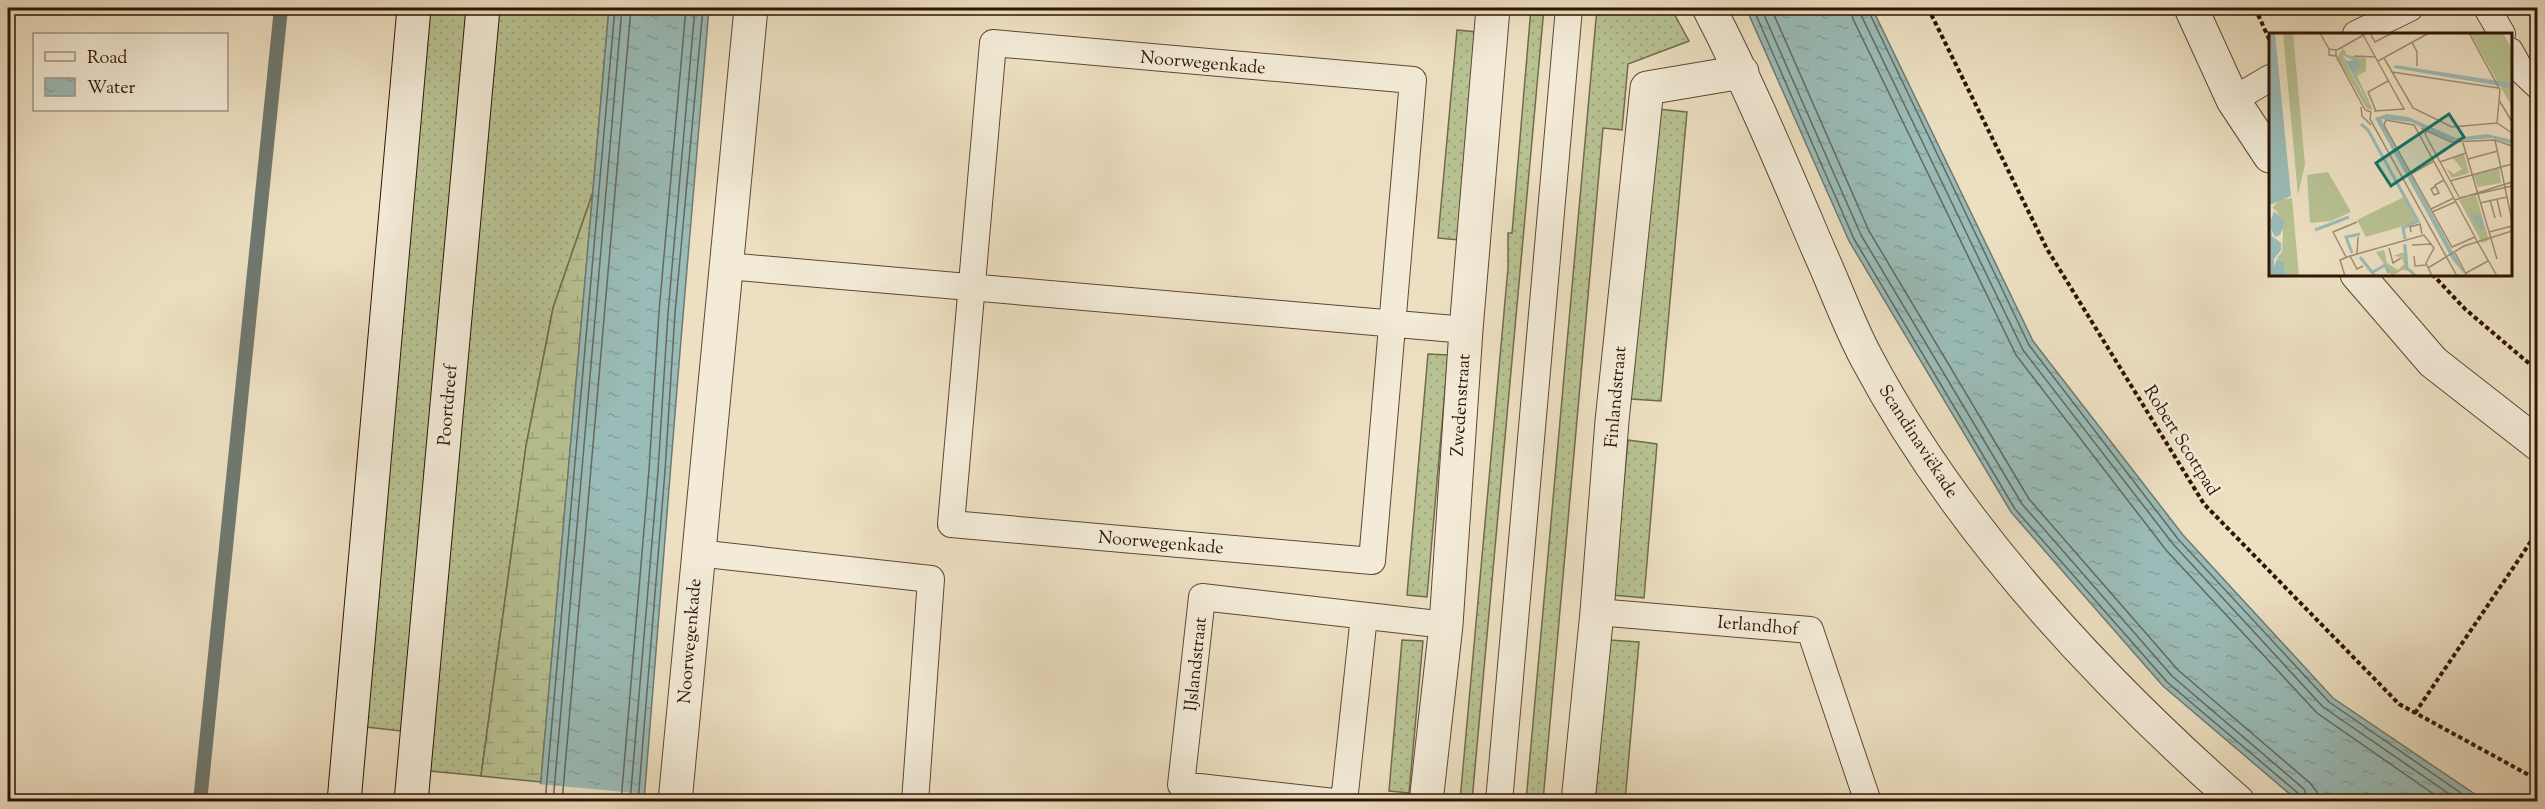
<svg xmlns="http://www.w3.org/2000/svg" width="2545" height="809" viewBox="0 0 2545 809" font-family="'Sorts Mill Goudy',serif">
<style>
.grass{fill:url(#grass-dots);stroke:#736b4c;stroke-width:1.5}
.wetland{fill:url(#wetland-marsh);stroke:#736b4c;stroke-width:1.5}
.water{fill:url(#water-ripples);stroke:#6f7970;stroke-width:1.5}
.pier{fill:#ede0c2}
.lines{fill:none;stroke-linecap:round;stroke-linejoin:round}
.shore{stroke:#64685e;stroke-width:1.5}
.stream{stroke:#6f7970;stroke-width:14}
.service-casing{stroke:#5e4734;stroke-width:28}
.minor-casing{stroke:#5e4734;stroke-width:35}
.secondary-casing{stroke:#2e1404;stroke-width:35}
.path{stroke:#2e1404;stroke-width:4;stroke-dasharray:4.5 3;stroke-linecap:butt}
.service{stroke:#f3ebd7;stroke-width:26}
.minor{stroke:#f3ebd7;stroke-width:33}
.secondary{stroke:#f3ebd7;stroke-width:33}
.labels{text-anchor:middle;stroke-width:5;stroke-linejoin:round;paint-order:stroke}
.street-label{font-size:18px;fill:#2e1404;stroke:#f3ebd7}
.inset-river{fill:none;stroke:#9abcb8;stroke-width:3}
.inset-road{fill:none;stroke:#a18e76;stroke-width:1.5}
.view{fill:#0f766e;fill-opacity:0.15;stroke:#0f766e;stroke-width:3}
.inset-edge{fill:none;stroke:#2e1404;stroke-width:3}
</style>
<defs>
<pattern id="grass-dots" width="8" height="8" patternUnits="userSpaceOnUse" patternTransform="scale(1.5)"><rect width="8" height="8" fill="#b8c293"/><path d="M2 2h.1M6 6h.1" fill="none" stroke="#9ea67d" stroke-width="1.8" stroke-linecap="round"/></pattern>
<pattern id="wetland-marsh" width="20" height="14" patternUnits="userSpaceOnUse" patternTransform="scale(1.5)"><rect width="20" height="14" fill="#b8c293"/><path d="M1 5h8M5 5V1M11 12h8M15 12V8" fill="none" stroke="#9ea67d"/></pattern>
<pattern id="water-ripples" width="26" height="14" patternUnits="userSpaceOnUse" patternTransform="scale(1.5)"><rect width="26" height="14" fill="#9abcb8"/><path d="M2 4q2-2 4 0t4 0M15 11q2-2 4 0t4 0" fill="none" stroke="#85a19d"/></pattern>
</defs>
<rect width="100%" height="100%" fill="#ede0c2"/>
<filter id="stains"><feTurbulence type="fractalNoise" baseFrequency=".00333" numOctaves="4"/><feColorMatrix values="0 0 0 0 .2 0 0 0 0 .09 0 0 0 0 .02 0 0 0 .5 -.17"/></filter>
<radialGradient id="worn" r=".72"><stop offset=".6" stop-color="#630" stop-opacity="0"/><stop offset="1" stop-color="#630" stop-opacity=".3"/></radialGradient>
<path class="grass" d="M430 8H471L401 731 366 727Z
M497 8H609L593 192 553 308 526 446 481 776 430 771Z
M1531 8H1544L1472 801H1460L1508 268V233H1512Z
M1597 8H1671L1689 41 1628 64 1622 130 1603 128 1543 801H1526Z
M1457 30 1478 32 1459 240 1438 238Z
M1658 109 1687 112 1661 401 1631 399Z
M1428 354 1448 355 1427 597 1407 595Z
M1628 440 1657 444 1644 598 1613 595Z
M1402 640 1423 641 1409 793 1389 791Z
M1609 640 1639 642 1625 801 1595 802Z"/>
<path class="wetland" d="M593 192 541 782 481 776 526 446 553 308Z"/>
<path class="water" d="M609 8H709C685 272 666 537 644 801L539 802Z
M1746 8H1872L2033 341 2183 535 2333 698 2485 801H2298L2163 686 2011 512 1849 241Z"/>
<path class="pier" d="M538 784 647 794V802H536Z"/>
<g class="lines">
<path class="shore" d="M1753 8 1854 239 2015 509 2167 682 2299 794 2301 802
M1761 8 1861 235 2022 504 2172 676 2304 789 2309 802
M1771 8 1869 231 2029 499 2178 670 2310 783 2317 792 2318 802
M1850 8 1853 19 2016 355 2166 550 2317 713 2445 802
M1859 8 1861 15 2023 350 2173 544 2323 707 2461 802
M1867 8 2029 345 2178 539 2329 702 2474 802
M545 802 615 8
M553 802 622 8
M562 802 631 8
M621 802 649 470 659 312 686 8
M630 802 658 471 668 313 695 8
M638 802 665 471 675 313 703 8"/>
<path class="stream" d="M200 802 281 8"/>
<g class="service-casing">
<path id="service" d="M2487 8 2502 34
M2356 34 2410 8
M993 43 1413 80 1372 561 951 524Z
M2510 51 2520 69 2538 86
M2233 100 2270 78
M726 266 1466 330
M697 553 931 579 915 802
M1597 612 1810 630 1868 802
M1334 802 1181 785 1202 597 1446 625
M1344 802 1364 616
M1499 802 1569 8"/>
</g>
<g class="minor-casing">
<path id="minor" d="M1709 8C1750 87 1784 169 1819 251 1835 286 1848 323 1866 357 1956 527 2095 676 2238 802
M2191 8 2233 100 2270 156
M2357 274 2433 362 2538 444
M675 802 751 8
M1426 802 1446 625 1466 330 1493 8
M1578 802 1597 612 1612 421 1647 88 1742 72"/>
</g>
<g class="secondary-casing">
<path id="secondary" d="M344 802 414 8
M411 802 483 8"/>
</g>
<path class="path" d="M1928 8 2047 249 2204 504 2399 704 2538 780
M2255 8 2270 41
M2432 274 2465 309 2538 371
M2415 713 2538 531"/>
<use href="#service" class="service"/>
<use href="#minor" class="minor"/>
<use href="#secondary" class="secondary"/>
</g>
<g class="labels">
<g class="street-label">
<text transform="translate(1203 62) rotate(5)" y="6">Noorwegenkade</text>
<text transform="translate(1615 397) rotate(-85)" y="6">Finlandstraat</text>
<text transform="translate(447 405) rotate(-85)" y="6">Poortdreef</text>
<text transform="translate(1460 405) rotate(-86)" y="6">Zwedenstraat</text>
<text transform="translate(2182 440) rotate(58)" y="6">Robert Scottpad</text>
<text transform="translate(1919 441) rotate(57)" y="6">Scandinaviëkade</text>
<text transform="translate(1161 542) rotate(5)" y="6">Noorwegenkade</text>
<text transform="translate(1758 625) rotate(5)" y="6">Ierlandhof</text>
<text transform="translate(689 641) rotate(-85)" y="6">Noorwegenkade</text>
<text transform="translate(1195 664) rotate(-84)" y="6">IJslandstraat</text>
</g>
</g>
<g transform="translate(2269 33)">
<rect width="243" height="243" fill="#ede0c2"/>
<path d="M14 0H24L36 131 29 162ZM74 15 78 22 97 25V38L88 43 104 77 98 76 68 24ZM72 21 85 28V39L99 71ZM195 121 200 140 183 145 177 135 185 141 193 136 184 125ZM230 135 232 150 209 154 204 142ZM207 162 220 207 213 210 190 167Z" fill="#b8c293" fill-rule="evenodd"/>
<path d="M59 139 82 179 62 188 41 190 38 142ZM135 164 148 189 97 204 88 187ZM133 211 137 219V234L145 238 133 237 123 243 107 219 115 217 118 230 129 237 135 231 132 224 124 223 135 219Z" fill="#b8c293"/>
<path d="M201 0H234L243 16V74ZM23 165 30 243H18L14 228 8 225 13 219 14 199 8 178 3 175 10 167Z" fill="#b8c293"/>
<path d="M0 0H6L22 163 1 172 2 187 5 178 16 189 11 202 6 204 2 196 3 203 12 210V217L5 226V234L8 226 14 228 18 243H0ZM71 19 78 28 89 27 91 33 85 39 102 73ZM126 32 243 50V55L125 35ZM118 81 139 84 187 105 218 101 243 107V111L223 105 182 108 142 89 112 86 197 243 183 226 106 85Z" fill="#9abcb8"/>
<path class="inset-river" d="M92 91 99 97 149 188 134 195 136 206M204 183 212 186 213 195H211ZM46 197 80 184M136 211 138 235 147 243M83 220 77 204 91 201M91 224 106 243M104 239 116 232 120 240"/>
<path class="inset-road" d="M51 0 60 16M93 0 135 76M101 0 106 9 123 0M200 0 231 57 228 90M143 9 148 19V33M68 17 98 0M67 23 60 22V16L67 17V23L96 77 102 79 101 86 188 243M85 23 107 24M115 25 144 75 183 94 228 90 243 100M109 28 160 0M123 39 229 55M230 67 243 89M92 74 93 83 102 92M105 78 136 76M107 78 99 59 119 48M152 95 182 109 226 107 243 113M158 99 156 101 190 164M226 107 243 188M194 110 228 226M199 126 229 118M171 129 197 120M142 141 165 128M181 148 243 131M167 153 162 156 165 162 170 160 166 152 175 147M190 165 243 153M228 166 232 184M186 167 243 149M221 167 226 185M211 170 238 164M162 176 185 165M163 179 186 169M142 199 141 194 151 191 153 201M220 199 243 193M206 204 183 214 115 92 117 87 145 92 206 204 208 208 228 243M143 212 163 211M120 215 124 230 132 225M186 220 198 243M88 222 89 204M81 223 155 202 165 215 157 230 163 243M145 223 146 233 157 232M77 224 64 199 88 189M159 235 195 213 243 198M197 240 219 228M76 243 71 227 81 223 88 236 94 233"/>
<path class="view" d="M180 81 195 104 122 153 107 130Z"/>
<rect width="243" height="243" class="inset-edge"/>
</g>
<rect width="2545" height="809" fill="none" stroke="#ede0c2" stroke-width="30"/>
<rect x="9" y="9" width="2527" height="791" fill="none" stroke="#2e1404" stroke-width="3"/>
<rect x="15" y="15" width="2515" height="779" fill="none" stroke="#2e1404" stroke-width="1.5"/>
<rect x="33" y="33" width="195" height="78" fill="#f3ebd7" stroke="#a49583" stroke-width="1.5"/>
<rect x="45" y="52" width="30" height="9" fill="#f3ebd7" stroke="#a49583" stroke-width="1.5"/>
<text x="87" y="63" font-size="18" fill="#2e1404">Road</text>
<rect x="45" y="78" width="30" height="18" fill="url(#water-ripples)" stroke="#a49583" stroke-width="1.5"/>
<text x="87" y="93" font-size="18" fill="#2e1404">Water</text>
<rect width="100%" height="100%" filter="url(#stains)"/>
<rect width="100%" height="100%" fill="url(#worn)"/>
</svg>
